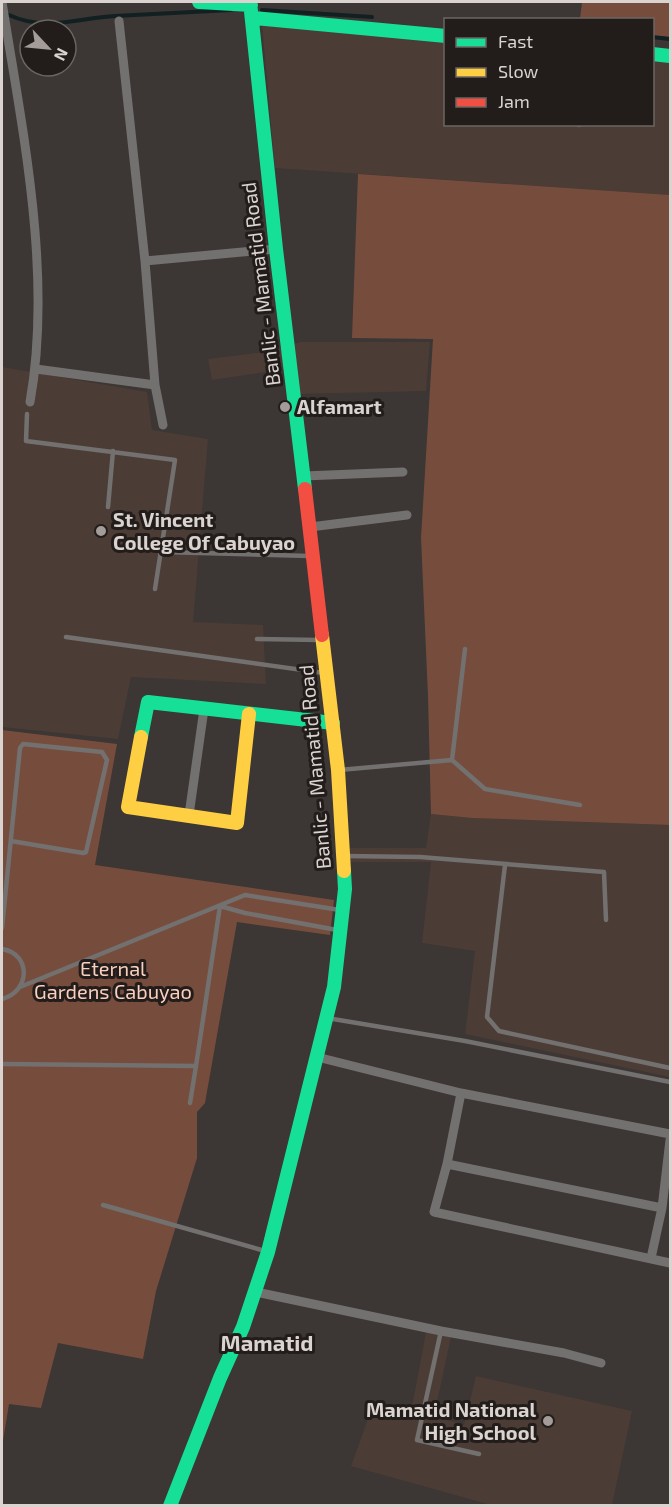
<svg xmlns="http://www.w3.org/2000/svg" width="672" height="1507" viewBox="0 0 672 1507" font-family="'Exo 2',sans-serif">
<style>
.built{fill:#4c3c36}
.green{fill:#764d3d}
.lines{fill:none;stroke-linecap:round;stroke-linejoin:round}
.stream{stroke:#122022;stroke-width:4}
.lane{stroke:#737070;stroke-width:4.5}
.street{stroke:#737070;stroke-width:9}
.fast{stroke:#16e098;stroke-width:14}
.slow{stroke:#ffcf43;stroke-width:14}
.jam{stroke:#f24e42;stroke-width:14}
.poi-dot{fill:#a39c99;stroke:#221d1b;stroke-width:2}
.labels{text-anchor:middle;stroke-width:6;stroke-linejoin:round;paint-order:stroke}
.street-label{font-size:20px;fill:#dad3d0;stroke:#221d1b}
.poi-label{font-size:20px;font-weight:bold;fill:#dad3d0;stroke:#221d1b;text-anchor:start}
.park-label{font-size:20px;fill:#fbcfbd;stroke:#221d1b}
.quarter-label{font-size:22px;font-weight:bold;fill:#dad3d0;stroke:#221d1b}
</style>
<rect width="100%" height="100%" fill="#3c3634"/>
<path class="built" d="M262 24 445 39 446 124H652L653 55 670 57V195L275 168Z
M301 342H430L426 391 295 394 292 368 212 380 208 359 271 351Z
M2 367 147 392 152 430 208 439 193 622 263 625 266 684 131 677 118 739 2 727Z
M431 814 472 818 670 825V1077L465 1034 475 951 422 943 431 862H347L348 848H426Z
M426 1332 451 1337 434 1416 464 1425 476 1376 632 1411 612 1505H491L351 1466 373 1405 411 1412Z"/>
<path class="green" d="M582 2H670V37L653 36 652 20 580 19Z
M358 174 670 195V825L472 818 431 814 428 696 421 538 433 339 352 338Z
M2 730 117 744 95 865 334 900 330 935 237 922 205 1103 197 1112V1158L156 1291 143 1359 58 1343 41 1408 9 1404 2 1447Z"/>
<g class="lines">
<path class="stream" d="M262 10 372 17
M9 15C46 32 77 18 115 16 153 14 192 12 231 10
M652 37 670 39"/>
<path class="lane" d="M579 125V124
M27 414 26 441 175 460 155 589
M108 507 113 451
M162 552 310 556
M66 637 324 673
M257 639 320 640
M452 760 485 789 580 805
M339 770 452 760 465 649
M344 856 420 857 604 872 606 920
M505 865 487 1017 499 1031 670 1068
M220 906 245 913 337 930
M2 928 20 748 23 744 102 752 107 760 86 852 83 853 11 841
M2 949C32 954 30 992 2 999
M20 987 245 895 340 910
M327 1018 465 1041 670 1082
M2 1064 196 1066 220 906
M190 1103 196 1066
M103 1205 265 1251
M441 1331 417 1440 479 1454"/>
<path class="street" d="M2 2C22 128 53 274 30 402
M119 21 145 261 155 385 163 425
M145 261 276 249
M36 369 155 385
M304 476 403 472
M310 527 407 515
M189 815 204 709
M317 1057 461 1093 670 1134
M461 1093 447 1164 434 1212 670 1263
M447 1164 662 1208
M651 1258 662 1208 670 1140
M256 1292 441 1331 564 1353 601 1363"/>
<path class="fast" d="M199 2 251 5
M250 2 276 249 305 489
M253 18 446 36
M652 54 670 56
M141 737 148 702 333 723
M170 1506 220 1378 243 1327 268 1252 334 987 345 889 344 871"/>
<path class="slow" d="M322 635 338 770 344 871
M141 737 128 807 237 823 249 714"/>
<path class="jam" d="M305 489 322 635"/>
</g>
<g class="poi-dot">
<circle cx="285" cy="407" r="6"/>
<circle cx="101" cy="531" r="6"/>
<circle cx="548" cy="1421" r="6"/>
</g>
<g class="labels">
<g class="street-label">
<text transform="translate(261 284) rotate(-97)" y="7">Banlic - Mamatid Road</text>
<text transform="translate(315 767) rotate(-95)" y="7">Banlic - Mamatid Road</text>
</g>
<g class="poi-label">
<text x="297" y="414">Alfamart</text>
<text x="113" y="527">St. Vincent<tspan x="113" dy="23">College Of Cabuyao</tspan></text>
<text x="536" y="1417" text-anchor="end">Mamatid National<tspan x="536" dy="23">High School</tspan></text>
</g>
<g class="park-label">
<text x="113" y="976">Eternal<tspan x="113" dy="23">Gardens Cabuyao</tspan></text>
</g>
<g class="quarter-label">
<text x="267" y="1351">Mamatid</text>
</g>
</g>
<rect width="672" height="1507" fill="none" stroke="#dad3d0" stroke-width="6"/>
<rect x="444" y="18" width="210" height="108" fill="#221d1b" stroke="#6c6663" stroke-width="1.5"/>
<rect x="456" y="38" width="30" height="9" fill="#16e098" stroke="#6c6663" stroke-width="1.5"/>
<text x="498" y="48" font-size="18" fill="#dad3d0">Fast</text>
<rect x="456" y="68" width="30" height="9" fill="#ffcf43" stroke="#6c6663" stroke-width="1.5"/>
<text x="498" y="78" font-size="18" fill="#dad3d0">Slow</text>
<rect x="456" y="98" width="30" height="9" fill="#f24e42" stroke="#6c6663" stroke-width="1.5"/>
<text x="498" y="108" font-size="18" fill="#dad3d0">Jam</text>
<g transform="translate(48 48) rotate(116)"><circle r="28" fill="#221d1b" stroke="#6c6663" stroke-width="1.5"/>
<path d="M0-4.5L10 22L0 15L-10 22Z" fill="#a39c99"/>
<text y="-9" font-size="16" font-weight="bold" text-anchor="middle" fill="#dad3d0">N</text>
</g>
</svg>
